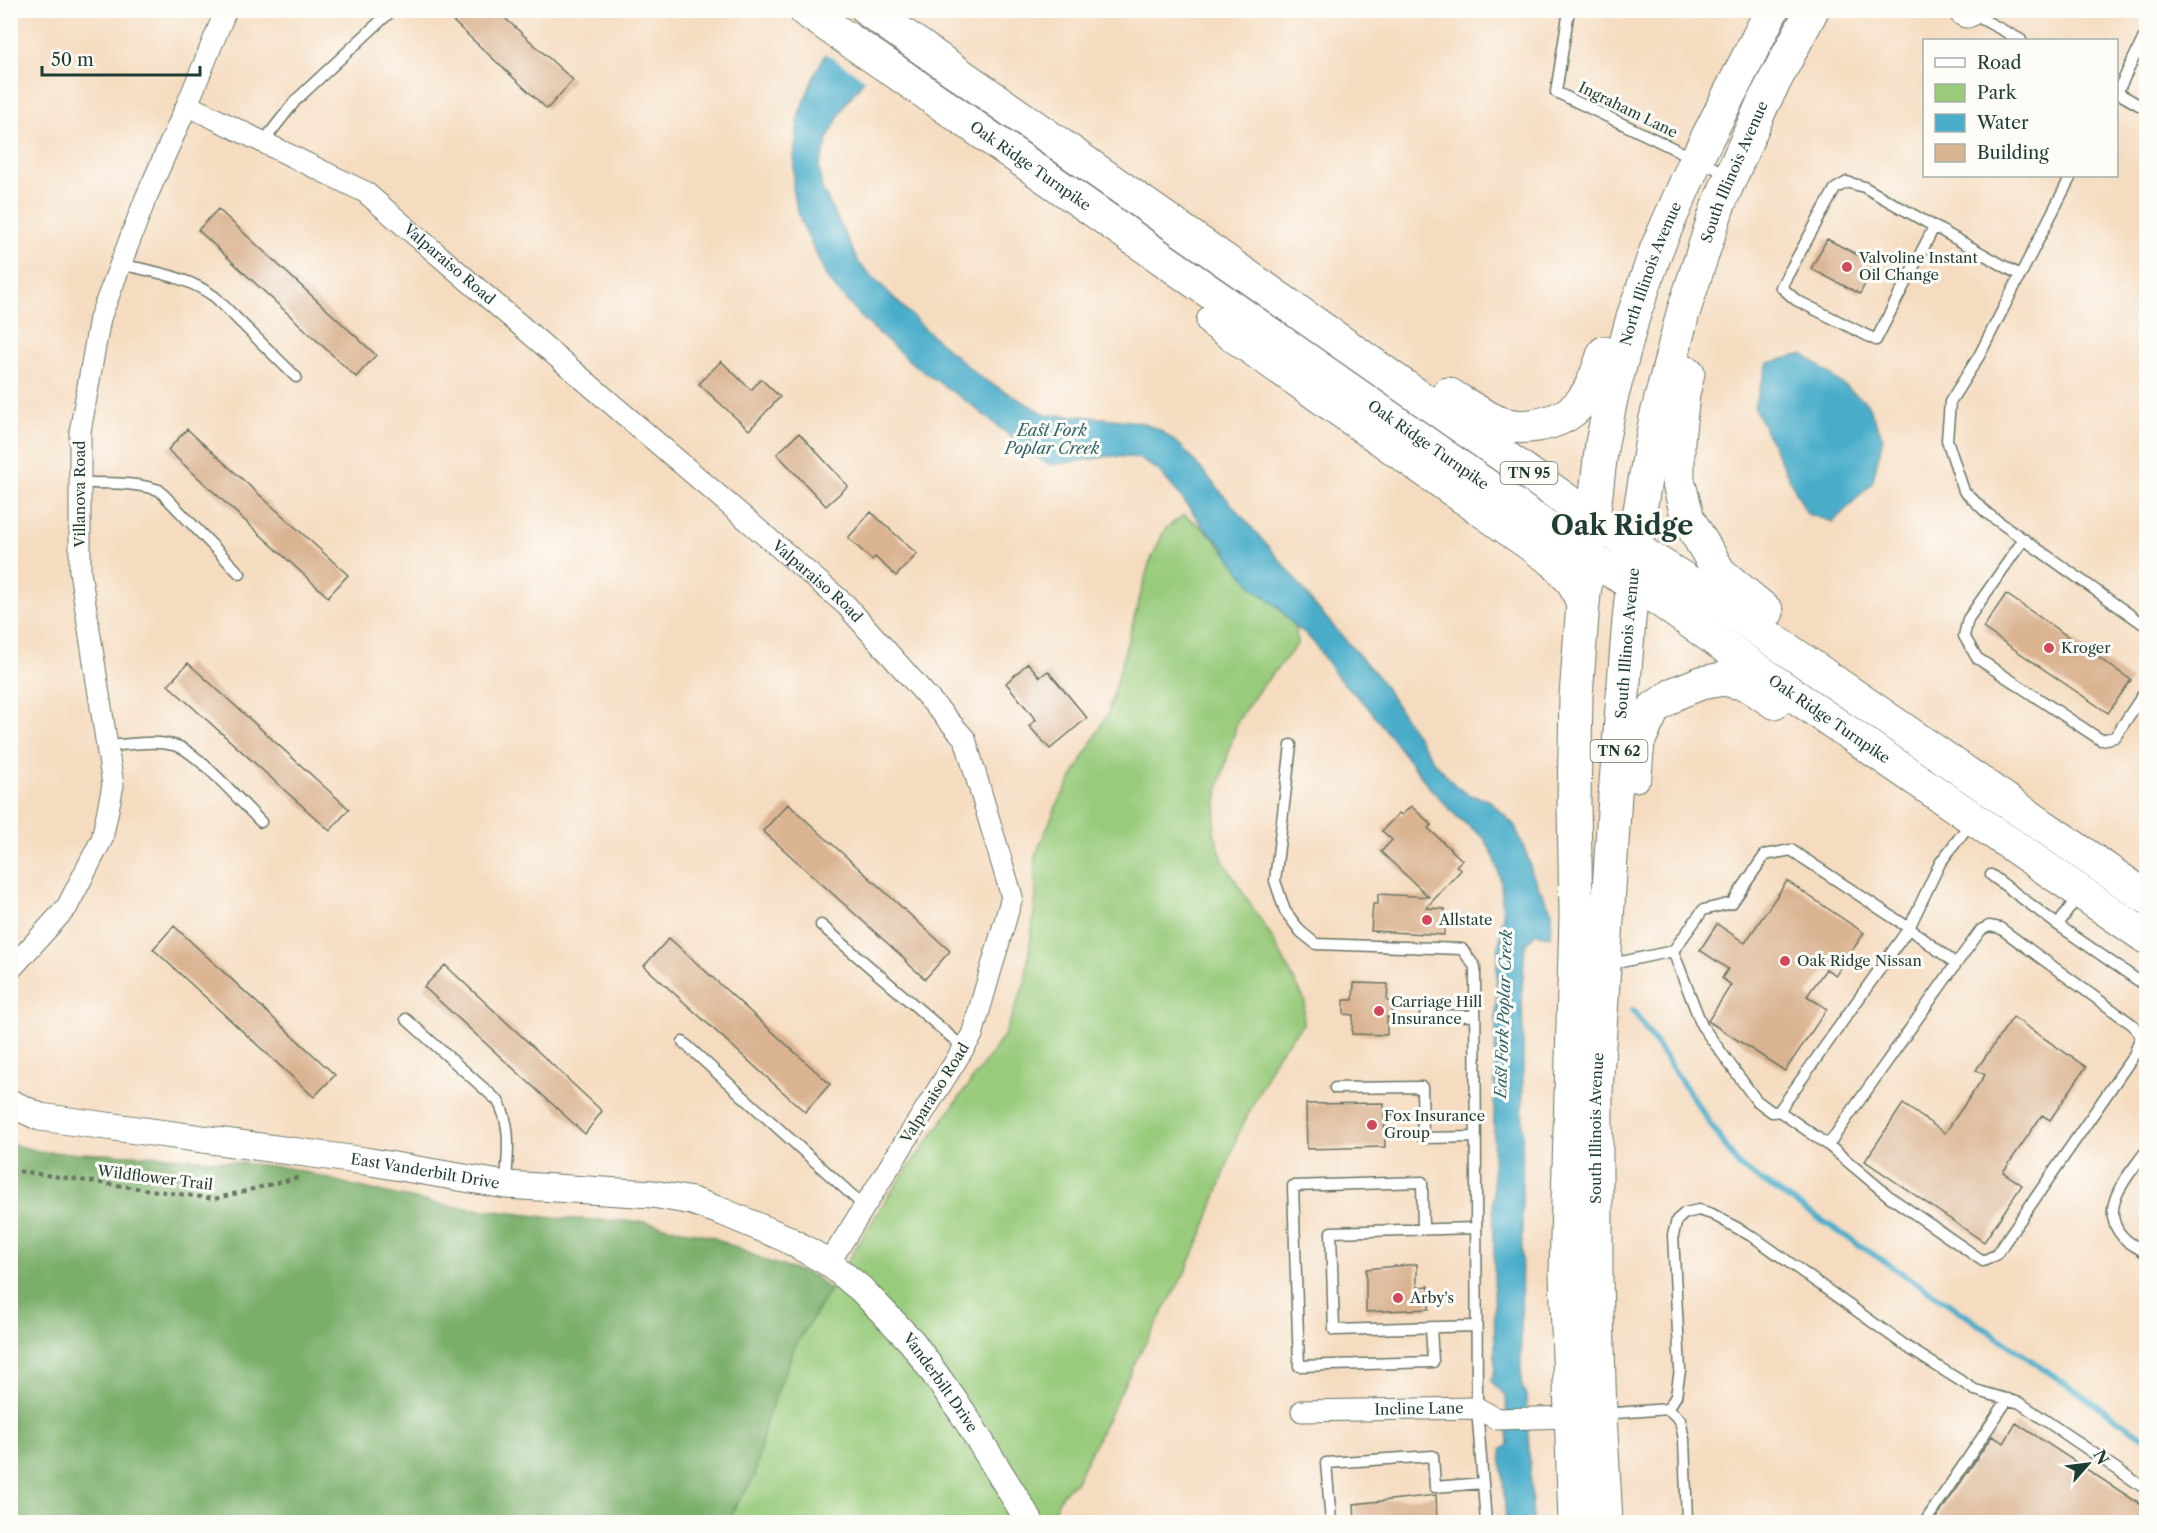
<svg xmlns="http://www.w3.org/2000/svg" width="2157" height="1533" viewBox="0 0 2157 1533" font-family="'Libre Caslon Text',serif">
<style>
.green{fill:#99cb7b;stroke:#5c8458;stroke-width:1.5}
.forest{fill:#7aaf6b;stroke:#4c7650;stroke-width:1.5}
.water{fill:#4aadca;stroke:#34757f;stroke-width:1.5}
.pier{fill:#f5dcc0}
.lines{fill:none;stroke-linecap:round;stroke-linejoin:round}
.stream{stroke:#4aadca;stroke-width:6}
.building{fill:#dab391}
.service-casing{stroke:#6a7565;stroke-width:13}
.minor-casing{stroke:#6a7565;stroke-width:23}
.tertiary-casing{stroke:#6a7565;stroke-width:29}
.trunk-casing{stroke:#6a7565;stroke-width:35}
.path{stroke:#6a7565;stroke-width:4;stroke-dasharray:4.5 4.5;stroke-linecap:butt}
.service{stroke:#fff;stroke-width:10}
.minor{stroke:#fff;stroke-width:21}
.tertiary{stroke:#fff;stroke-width:27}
.trunk{stroke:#fff;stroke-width:33}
.poi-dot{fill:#d1495b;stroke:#fdfcf7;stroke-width:2}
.labels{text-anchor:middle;stroke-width:6;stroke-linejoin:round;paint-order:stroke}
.shield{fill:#fdfcf7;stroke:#62766e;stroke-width:1.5}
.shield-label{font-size:14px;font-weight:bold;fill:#1f3d34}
.street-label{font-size:15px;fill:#1f3d34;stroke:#fdfcf7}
.poi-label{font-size:15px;fill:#1f3d34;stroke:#fdfcf7;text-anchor:start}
.water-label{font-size:16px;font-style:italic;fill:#2e6468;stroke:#fdfcf7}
.town-label{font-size:27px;font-weight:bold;fill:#1f3d34;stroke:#fdfcf7}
</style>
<rect width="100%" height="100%" fill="#fdfcf7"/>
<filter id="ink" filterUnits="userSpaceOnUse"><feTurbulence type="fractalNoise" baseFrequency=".0167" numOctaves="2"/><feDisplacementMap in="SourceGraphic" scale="12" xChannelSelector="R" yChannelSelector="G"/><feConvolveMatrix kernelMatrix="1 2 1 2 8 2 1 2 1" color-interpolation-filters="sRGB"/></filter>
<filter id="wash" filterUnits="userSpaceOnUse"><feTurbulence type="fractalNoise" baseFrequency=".008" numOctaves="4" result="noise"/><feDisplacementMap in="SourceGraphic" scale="24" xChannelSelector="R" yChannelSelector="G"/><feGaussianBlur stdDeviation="1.35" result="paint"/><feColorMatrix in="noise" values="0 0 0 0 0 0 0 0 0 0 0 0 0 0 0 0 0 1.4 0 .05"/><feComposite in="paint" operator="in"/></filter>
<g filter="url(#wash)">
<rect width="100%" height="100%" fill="#f5dcc0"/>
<path class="green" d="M1184 515C1218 535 1229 560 1255 588 1267 601 1286 610 1295 627 1297 631 1297 640 1297 645L1259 690 1238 720 1219 786 1214 832 1223 861 1272 938 1305 1001 1303 1024 1277 1055 1237 1137 1206 1225 1185 1273 1140 1353 1076 1481 1062 1494 1055 1509 1042 1522H729L736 1505 755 1476 765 1424 794 1347 888 1196 1004 1036 1025 983 1036 897 1035 856 1056 807 1108 713 1149 564 1165 529Z"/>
<path class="forest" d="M11 1144 42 1152 167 1156 290 1168 354 1186 443 1205 554 1218 645 1222 710 1236 769 1262 814 1276 830 1290 794 1348 765 1424 755 1476 736 1505 729 1522H11Z"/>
<path class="water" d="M852 11H907L858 88 846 103 830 133 819 167 822 188 859 263 927 331 981 378 1011 395 1047 415 1082 416 1139 422 1160 430 1182 447 1290 572 1313 603 1378 677 1434 762 1457 787 1468 794 1490 801 1514 825 1527 855 1532 874 1552 912 1551 937 1536 933 1525 945 1522 991 1523 1050 1521 1353V1383L1526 1396 1533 1522H1506L1501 1450 1508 1445 1506 1396 1491 1381 1495 1369 1493 1168 1497 964 1503 914 1501 882 1495 859 1484 838 1458 818 1430 788 1367 706 1338 678 1314 643 1304 632 1296 628 1278 607 1256 590 1232 561 1223 546 1202 525 1179 494 1158 470 1138 458 1111 456 1051 465 1039 459 970 404 914 365 863 319 828 280 801 221 793 194 794 158 799 114 817 69Z
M1803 354 1867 403 1883 438 1872 483 1833 522 1807 514 1754 407 1768 363Z"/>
<path class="pier" d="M848 10H910L867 81 824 52Z"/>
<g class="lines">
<path class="stream" d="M1633 1010 1739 1166 1952 1306 2146 1439"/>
</g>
<g id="blocks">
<path class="building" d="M441 10H496L573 80 547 109Z
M218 209 376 355 356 377 198 230Z
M1827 239 1875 264 1860 294 1811 269Z
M721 361 751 390 761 379 780 397 749 430 699 384Z
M187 429 348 575 328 597 168 450Z
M799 433 848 486 826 506 777 454Z
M871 512 917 554 896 576 875 557 872 560 848 538Z
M2006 594 2131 680 2108 713 1983 628Z
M188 663 349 809 330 831 168 685Z
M1028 663 1040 677 1048 671 1087 718 1050 749 1029 726 1036 720 1006 683Z
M788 804 950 951 925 979 905 961 906 960 763 831Z
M1411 806 1432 825 1428 828 1462 860 1456 866 1461 870 1426 908 1445 909 1444 935 1371 931 1373 904H1378V894L1429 897 1381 852 1392 840 1382 831 1399 813 1402 815Z
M1787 881 1864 933 1836 975 1826 969 1807 996 1827 1009 1785 1071 1708 1021 1731 985 1722 978 1728 969 1700 950 1717 924 1745 943Z
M174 926 335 1075 314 1097 153 949Z
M669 938 830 1084 805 1112 644 966Z
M445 965 602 1111 585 1134 424 987Z
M1354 983 1388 984 1387 1001 1393 1002 1392 1018 1387 1017V1035L1352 1034 1353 1015 1344 1014V1000H1353Z
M2013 1017 2086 1067 2050 1120 2042 1115 2003 1172 2022 1185 1984 1242 1865 1161 1903 1104 1945 1133 1985 1075 1976 1070Z
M1384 1103 1385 1147 1307 1149 1306 1104Z
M1417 1264V1287L1429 1286V1309L1366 1312V1269Z
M2016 1423 2146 1508V1522H1934L1992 1436 2004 1443Z
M1436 1495 1437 1522H1355L1354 1504Z"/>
</g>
</g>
<g filter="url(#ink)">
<use href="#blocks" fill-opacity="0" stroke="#6a7565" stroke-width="1.5"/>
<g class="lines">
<g class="service-casing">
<path id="service" d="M1569 10 1556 92 1727 174
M1969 12 2021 40
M2116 92 2146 109
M2116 95 2146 33
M263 142 296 100 389 13
M2071 176 1979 356 1950 402 1947 440 1964 491 1988 514 2146 626
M1934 227 1876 340 1796 300 1781 287 1835 189 1847 182 1864 187 2020 275
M120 264C153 272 187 276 215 297L296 377
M80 483C107 483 133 482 159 490L240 574
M2024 539 1968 619 1964 636 1977 658 2101 740 2115 737 2146 690
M1291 745 1275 881 1285 911 1301 932 1316 944 1462 949 1475 967 1477 1408 1486 1522
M107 746C129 745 155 739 177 746 197 752 243 804 261 822
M1991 875 2058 925
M2079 894 2058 925 2146 986
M821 925 964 1048
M1673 951 1702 1026 1756 1100 1772 1112 1779 1111 1909 928 1940 863 1972 821
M1607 965 1673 951 1703 910 1732 903 1765 855 1791 850 1909 928 1956 964 1981 930 1989 926 2000 928 2133 1025 2141 1036 2134 1055 1996 1255 1983 1261 1890 1197 1828 1145 1779 1111
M1425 1015 1475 1016
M406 1019 498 1101C513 1128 507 1155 506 1185
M683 1042 864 1206
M1335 1088 1422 1087 1423 1138 1476 1137
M1828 1145 1956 964
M2146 1151C2129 1175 2096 1208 2123 1237 2128 1243 2139 1248 2146 1253
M1476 1228 1331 1232 1334 1330 1476 1326
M1423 1229 1422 1182 1293 1186 1299 1366 1433 1362 1431 1327
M1668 1409 1676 1396 1680 1370 1673 1235 1677 1220 1685 1213 1699 1210 1712 1214 1755 1238 1910 1349 1975 1390 2020 1403 2146 1489
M1603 1414 1668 1409 1680 1420 1684 1439 1687 1522
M1331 1522 1326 1463 1433 1456 1435 1487 1483 1483
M1925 1522 2008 1399"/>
</g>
<g class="minor-casing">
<g id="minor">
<path id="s1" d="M187 105 365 192 846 605 965 739 1012 897 972 1035 829 1263"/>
<path d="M10 970 67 907 102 839 113 785 80 571V432L100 318 145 200 187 105 226 10"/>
<path id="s2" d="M1302 1411 1477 1408 1497 1419 1569 1417"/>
</g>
</g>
<g class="tertiary-casing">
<g id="tertiary">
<path id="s3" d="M10 1103 40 1117 365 1161 506 1185 653 1194 692 1201 723 1212 785 1238 829 1263 861 1289 912 1342 962 1412 1030 1522"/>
</g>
</g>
<g class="trunk-casing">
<g id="trunk">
<path id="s4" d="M805 10 896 72 1588 557 1658 599 1792 694 2146 937"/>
<path d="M868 10 1636 549 1695 586 2146 897"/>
<path d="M1965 10 1967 11"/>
<path d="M1213 321 1554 561 1573 582 1583 603"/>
<path d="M1688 373 1683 394 1678 440V480L1688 519 1720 573 1767 612"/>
<path d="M1448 394C1465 404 1482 416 1500 423 1511 427 1526 427 1537 425 1581 418 1591 392 1604 353"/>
<path d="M1635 775 1638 742 1654 708 1676 693 1701 683 1723 679 1747 684 1774 702"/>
<path id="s5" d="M1575 1522 1566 1274 1576 916 1574 803 1576 696 1583 603 1602 443 1611 399 1633 317 1657 248 1696 160 1772 10"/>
<path id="s6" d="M1606 1522 1600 1414 1596 1279V1092L1615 795 1629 620 1640 510 1655 422 1683 313 1718 206 1763 103 1812 10"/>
</g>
</g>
<path class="path" d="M10 1170 214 1199 300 1177"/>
<use href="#service" class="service"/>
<use href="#minor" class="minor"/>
<use href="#tertiary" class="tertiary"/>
<use href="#trunk" class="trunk"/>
</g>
</g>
<g class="poi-dot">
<circle cx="1847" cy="267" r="6"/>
<circle cx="2049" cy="648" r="6"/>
<circle cx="1427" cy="920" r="6"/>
<circle cx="1785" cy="961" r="6"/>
<circle cx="1379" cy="1011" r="6"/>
<circle cx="1372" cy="1125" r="6"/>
<circle cx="1398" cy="1298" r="6"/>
</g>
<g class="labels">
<g class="shield">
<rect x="1500.5" y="462" width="57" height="22" rx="4.5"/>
<rect x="1590.5" y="740" width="57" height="22" rx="4.5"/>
</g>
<g class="shield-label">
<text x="1529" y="478">TN 95</text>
<text x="1619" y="756">TN 62</text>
</g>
<g class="street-label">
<text transform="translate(1628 110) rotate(26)" y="5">Ingraham Lane</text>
<text dy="5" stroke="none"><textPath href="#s4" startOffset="274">Oak Ridge Turnpike</textPath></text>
<text dy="5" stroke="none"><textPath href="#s6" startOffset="1366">South Illinois Avenue</textPath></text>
<text dy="5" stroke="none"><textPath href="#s1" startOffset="309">Valparaiso Road</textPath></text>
<text dy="5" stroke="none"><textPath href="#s5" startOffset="1257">North Illinois Avenue</textPath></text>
<text dy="5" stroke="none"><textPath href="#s4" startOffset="760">Oak Ridge Turnpike</textPath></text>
<text transform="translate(80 494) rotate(-90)" y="5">Villanova Road</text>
<text dy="5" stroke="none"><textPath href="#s1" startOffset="795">Valparaiso Road</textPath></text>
<text dy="5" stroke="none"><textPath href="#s6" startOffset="880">South Illinois Avenue</textPath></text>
<text dy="5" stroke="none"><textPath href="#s4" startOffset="1246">Oak Ridge Turnpike</textPath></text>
<text transform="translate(935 1093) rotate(-58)" y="5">Valparaiso Road</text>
<text dy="5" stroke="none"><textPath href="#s6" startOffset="394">South Illinois Avenue</textPath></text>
<text dy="5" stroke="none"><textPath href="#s3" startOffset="422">East Vanderbilt Drive</textPath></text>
<text transform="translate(155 1178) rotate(7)" y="5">Wildflower Trail</text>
<text dy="5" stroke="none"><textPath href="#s3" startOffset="1006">Vanderbilt Drive</textPath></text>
<text dy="5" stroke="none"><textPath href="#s2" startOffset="117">Incline Lane</textPath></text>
</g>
<g class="poi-label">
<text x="1859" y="263">Valvoline Instant<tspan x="1859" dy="17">Oil Change</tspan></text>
<text x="2061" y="653">Kroger</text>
<text x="1439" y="925">Allstate</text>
<text x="1797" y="966">Oak Ridge Nissan</text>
<text x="1391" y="1007">Carriage Hill<tspan x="1391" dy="17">Insurance</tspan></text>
<text x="1384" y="1121">Fox Insurance<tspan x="1384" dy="17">Group</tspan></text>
<text x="1410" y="1303">Arby's</text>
</g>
<g class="water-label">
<text x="1052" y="436">East Fork<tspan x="1052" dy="18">Poplar Creek</tspan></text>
<text transform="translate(1503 1014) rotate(-88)" y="6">East Fork Poplar Creek</text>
</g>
<g class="town-label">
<text x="1622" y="535">Oak Ridge</text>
</g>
</g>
<rect width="2157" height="1533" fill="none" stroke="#fdfcf7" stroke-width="36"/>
<rect x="1923" y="39" width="195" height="138" fill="#fdfcf7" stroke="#a4b0a9" stroke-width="1.5"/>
<rect x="1935" y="58" width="30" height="9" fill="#ffffff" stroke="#a4b0a9" stroke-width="1.5"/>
<text x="1977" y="69" font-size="18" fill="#1f3d34">Road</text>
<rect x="1935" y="84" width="30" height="18" fill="#99cb7b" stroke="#a4b0a9" stroke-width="1.5"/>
<text x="1977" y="99" font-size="18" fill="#1f3d34">Park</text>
<rect x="1935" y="114" width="30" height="18" fill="#4aadca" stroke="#a4b0a9" stroke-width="1.5"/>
<text x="1977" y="129" font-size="18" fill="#1f3d34">Water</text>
<rect x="1935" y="144" width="30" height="18" fill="#dab391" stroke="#a4b0a9" stroke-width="1.5"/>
<text x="1977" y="159" font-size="18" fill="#1f3d34">Building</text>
<g transform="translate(2088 1464) rotate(62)" stroke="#fdfcf7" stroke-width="4.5" paint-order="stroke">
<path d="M0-4.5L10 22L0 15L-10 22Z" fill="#1f3d34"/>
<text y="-9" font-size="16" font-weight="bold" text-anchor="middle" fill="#1f3d34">N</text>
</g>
<path d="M42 66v9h158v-9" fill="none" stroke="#1f3d34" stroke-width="3"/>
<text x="51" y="66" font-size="18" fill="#1f3d34" stroke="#fdfcf7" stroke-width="4.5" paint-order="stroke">50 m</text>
</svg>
